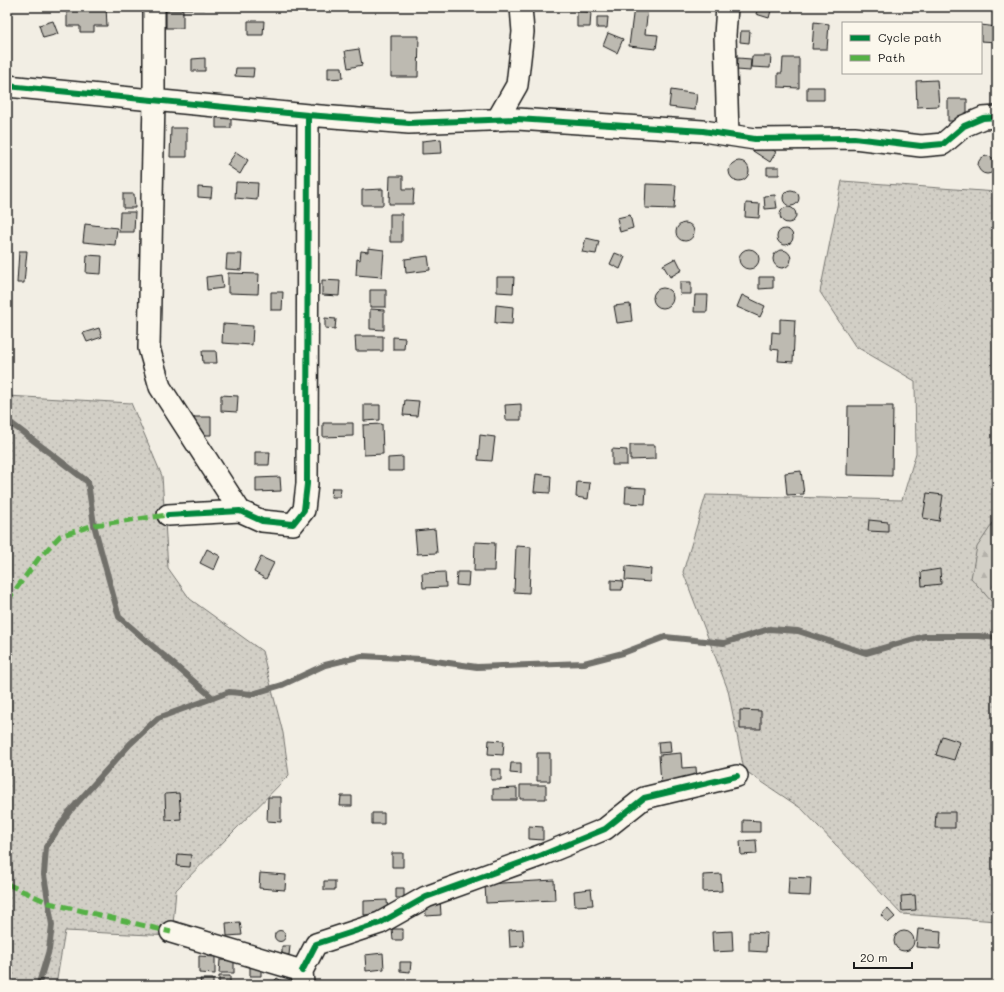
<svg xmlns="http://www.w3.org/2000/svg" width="1004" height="992" viewBox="0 0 1004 992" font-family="Mali,sans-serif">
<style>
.grass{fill:url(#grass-dots);stroke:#777671}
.forest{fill:url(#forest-firs);stroke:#777671}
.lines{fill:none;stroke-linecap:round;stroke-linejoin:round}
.stream{stroke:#716f6b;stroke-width:6}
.building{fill:#bdbab1;stroke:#1c1c1c}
.street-casing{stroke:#1c1c1c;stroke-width:24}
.street{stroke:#fbf7ec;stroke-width:21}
.quiet{stroke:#55b145;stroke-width:5;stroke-dasharray:10 5;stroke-linecap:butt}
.cycleway-casing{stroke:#fbf7ec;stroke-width:8}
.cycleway{stroke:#00873e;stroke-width:6}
</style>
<defs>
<pattern id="grass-dots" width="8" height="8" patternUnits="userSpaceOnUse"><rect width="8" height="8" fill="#d2cfc6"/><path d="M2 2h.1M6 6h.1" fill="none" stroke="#b4b1aa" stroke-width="1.8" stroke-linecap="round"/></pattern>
<pattern id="forest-firs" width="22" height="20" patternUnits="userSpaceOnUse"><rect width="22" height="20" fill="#d2cfc6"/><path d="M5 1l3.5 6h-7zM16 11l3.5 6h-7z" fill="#b4b1aa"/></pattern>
</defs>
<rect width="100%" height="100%" fill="#f2eee4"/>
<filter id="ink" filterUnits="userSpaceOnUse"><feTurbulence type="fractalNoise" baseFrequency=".025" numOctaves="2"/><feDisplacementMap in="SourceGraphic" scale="8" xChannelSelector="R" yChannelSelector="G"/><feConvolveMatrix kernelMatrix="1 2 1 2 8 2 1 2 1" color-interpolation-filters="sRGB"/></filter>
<g filter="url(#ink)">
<path class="grass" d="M842 181 997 192V517L995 521 991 601 997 605V921L901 914 802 809 744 770 728 690 683 572 706 495 902 500 916 453 915 381 855 346 820 292Z
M7 396 131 403 162 476 168 568 190 599 262 651 283 733 289 775 176 890 172 936 65 931 56 985H7Z"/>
<path class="forest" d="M997 517V605L991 601 971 578 977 547Z"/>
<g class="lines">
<path class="stream" d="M7 425 12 424 88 482 94 525 119 617 213 698
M40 985 39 983 49 950 52 925 44 875 46 847 69 812 130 744 158 718 213 698 229 692 252 694 282 685 325 665 362 656 421 659 477 667 584 663 623 653 665 637 724 643 769 629 798 631 866 653 925 636H979L997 638"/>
</g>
<path class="building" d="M67 7H106L107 26H94V32H80V26H67Z
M181 7H205V9H181Z
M634 7 648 9 645 34 658 35 656 49 629 46Z
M758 7H772L769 18 756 14Z
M166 10H183V28H166Z
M577 11 591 12 590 27H577Z
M597 17H608L607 28H597Z
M53 21 58 34 43 38 39 25Z
M248 21H264L263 35H248Z
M814 22 829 24 827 49H812Z
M981 25 997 27V42L981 41Z
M741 31H750L749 43 740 42Z
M608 33 623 39 617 53 603 46Z
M391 36H419L418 77H391Z
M359 49 362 65 348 68 345 51Z
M752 56H771L770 68 751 67Z
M205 58V71H192V59Z
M738 58 751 59 750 71 737 70Z
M783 58H799V88L778 87V73H782Z
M328 67H342L343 78 328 79Z
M236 68H254L253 77 235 76Z
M937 80 939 106 917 107 916 81Z
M807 87H824V100H807Z
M671 90 697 94 695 110 669 107Z
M948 99H967V121H948Z
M216 115 231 116V128H216Z
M171 128H187V157H170Z
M441 139 442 153 422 154V141Z
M759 142 776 152 770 162 753 151Z
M236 152 248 160 240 174 227 165Z
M978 165a9 9 0 1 1 18 0a9 9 0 1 1-18 0Z
M729 171a10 10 0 1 1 20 0a10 10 0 1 1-20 0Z
M767 167H779V175H767Z
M390 176H403V189H414L413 204H389Z
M236 182 258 183 257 200 235 198Z
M646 184 676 185 674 209 645 208Z
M198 187 212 188 211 198 198 197Z
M383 189V205H362V190Z
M783 198a8 8 0 1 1 16 0a8 8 0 1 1-16 0Z
M123 194H134L135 208H123Z
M775 195 777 208 765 209 764 196Z
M746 203 760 204 759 218 745 217Z
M780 215a8 8 0 1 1 16 0a8 8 0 1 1-16 0Z
M120 212H135L134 232H119Z
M390 214H402V242H390Z
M630 215 633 228 620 232 617 218Z
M676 232a9 9 0 1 1 18 0a9 9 0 1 1-18 0Z
M85 224 117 228 115 245 83 242Z
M777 237a8 8 0 1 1 16 0a8 8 0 1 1-16 0Z
M586 238 599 241 596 254 582 252Z
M368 248 384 250 382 277 356 275 357 259 360 260 361 251 368 252Z
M739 259a10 10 0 1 1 20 0a10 10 0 1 1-20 0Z
M773 259a9 9 0 1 1 18 0a9 9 0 1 1-18 0Z
M19 251H27L24 283H17Z
M615 253 625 257 620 269 610 264Z
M227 254H242L241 270 226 269Z
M87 255 102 256 101 274 86 273Z
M428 256 430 270 406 273 405 259Z
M676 258 682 270 670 277 663 265Z
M228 273 259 274 258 294 228 293Z
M221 275 223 288 207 290 206 277Z
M497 277H514L513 293 497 292Z
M759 277H773V288L759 289Z
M322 280 340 281 339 296 322 295Z
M680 282H691V294H680Z
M653 298a10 10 0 1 1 20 0a10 10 0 1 1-20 0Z
M370 290H386V307H370Z
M271 292H283L282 310H271Z
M695 295H708L707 312H694Z
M742 295 765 306 760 317 737 307Z
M630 304 632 321 617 323 614 306Z
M496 305 513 307 512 324 495 323Z
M370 309 384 310V330L370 329Z
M325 318 336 319 335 329 325 328Z
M780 319 795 320 793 362 778 361 779 350 771 349 772 332 780 333Z
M223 324 253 326 252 345 222 343Z
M99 328 102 337 87 342 83 333Z
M355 336H383V351H356Z
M393 337 405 338 404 349H393Z
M202 351H216L217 363H203Z
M221 395 238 396 237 412 221 411Z
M405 400 419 401 417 416 403 415Z
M521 404V420H506L505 405Z
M364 405H380V420L364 421Z
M848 406H893L892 476 847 475Z
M194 417H211V435H195Z
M323 423H353V436L323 437Z
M382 424 383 454 364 455 363 425Z
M480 435 495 437 492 461 478 460Z
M630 445H655V459L630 460Z
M612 449 627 450V465H612Z
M255 452H270L269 465H255Z
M403 457V471H388V458Z
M801 471 804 494 787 495 785 473Z
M536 474 551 476 550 493 534 492Z
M280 477 281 491 256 492V478Z
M577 482 590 483 588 499 576 497Z
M626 487 646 488 645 504 625 503Z
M332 488H341L340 497H331Z
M927 493 943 495 939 521 923 518Z
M869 520 888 522V532L868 531Z
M435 529 437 553 417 554 415 531Z
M475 542 495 543 494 571H474Z
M516 546 531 547 529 593 514 592Z
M207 549 220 556 214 570 200 563Z
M261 557 274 563 266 579 254 572Z
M626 566 651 569 650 582 625 580Z
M940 569 941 584 922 586 921 572Z
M445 572 446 587 423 588 422 573Z
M457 572H469L468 586 456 585Z
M611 580 623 581 622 590H611Z
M740 710 761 711V729H740Z
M942 736 960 742 954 760 936 755Z
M489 740 504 741 503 755 488 754Z
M670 741 671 752 659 753 658 742Z
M537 753H550V781H537Z
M681 753 682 768 696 767 697 782 661 784 659 755Z
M511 763H521V774L510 773Z
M491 769H501V780H491Z
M520 785H546V799H520Z
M517 788V800H493V789Z
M179 793 181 819 166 820 165 794Z
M341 796H352V806H340Z
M268 797H281V822L267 821Z
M936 812H955V828H935Z
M372 813H384V824H372Z
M743 820 760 821V832H743Z
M529 826 543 827V840L529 839Z
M756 840 757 854 741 855 740 841Z
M392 853H403V867H392Z
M178 854 191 855 190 867 177 866Z
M260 873 286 875 285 890 259 888Z
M721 874 722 891 703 892V875Z
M789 877 811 878 810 896 788 895Z
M554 880 555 900 486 903 485 884Z
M324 881H335V890H324Z
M396 888H404V898H396Z
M591 889 593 905 575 906 574 891Z
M915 895 916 910 902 911 901 896Z
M440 899 441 915 426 916 425 900Z
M387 900 388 914 364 915V901Z
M887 908 895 917 888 923 881 915Z
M240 922 242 935 227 936 226 923Z
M392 929H403V940H393Z
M523 929 524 946 510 947 509 930Z
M918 929 941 931 940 949 916 947Z
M274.5 936a5.5 5.5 0 1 1 11 0a5.5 5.5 0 1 1-11 0Z
M732 931 733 951 713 952 712 932Z
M894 941a10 10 0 1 1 20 0a10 10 0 1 1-20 0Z
M749 932 767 933 766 952 749 951Z
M282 946H290L289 955H282Z
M383 953 384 969 366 971 365 955Z
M199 956 215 957V974L199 973Z
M220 960 234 961V973H219Z
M400 962H411L410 972 400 971Z
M250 966H261V976H250Z
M219 976H230V985H219Z
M277 978 286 984V985H271Z
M200 979H213V985H201Z
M907 980 921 981V985H907Z
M966 983 979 984V985H965Z"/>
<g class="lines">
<g class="street-casing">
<path id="street" d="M154 7V99L149 348 160 387 240 511
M727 7 725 35 728 135
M7 86 308 115 307 484 304 510 293 524 262 521 240 511 168 515
M308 115 409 123 517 119 703 131 755 139 854 138 921 146 943 144 964 126 983 118 997 117
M497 120 517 85 523 32 521 7
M171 932 302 971 303 984
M302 971 316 944 380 923 426 897 542 855 605 829 644 798 737 776"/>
</g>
<use href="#street" class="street"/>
<path class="quiet" d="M7 601 39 558 60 536 94 525 168 515
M7 884 49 903 171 932"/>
<g class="cycleway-casing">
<path id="cycleway" d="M7 86 308 115 307 484 304 510 293 524 262 521 240 511 168 515
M308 115 409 123 517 119 703 131 755 139 854 138 921 146 943 144 964 126 983 118 997 117
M302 971 316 944 380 923 426 897 542 855 605 829 644 798 737 776"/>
</g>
<use href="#cycleway" class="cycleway"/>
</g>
</g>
<rect width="1004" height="992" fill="none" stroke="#fbf7ec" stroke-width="24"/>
<rect x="12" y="12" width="980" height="968" fill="none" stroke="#1c1c1c" stroke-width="1.5" filter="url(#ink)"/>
<rect x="842" y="22" width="140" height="52" fill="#fbf7ec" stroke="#a29f99"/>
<rect x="850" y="35" width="20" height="6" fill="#00873e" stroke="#a29f99"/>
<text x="878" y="42" font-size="12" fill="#1c1c1c">Cycle path</text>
<rect x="850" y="55" width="20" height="6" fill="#55b145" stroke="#a29f99"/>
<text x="878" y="62" font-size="12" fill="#1c1c1c">Path</text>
<path d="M854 962v6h58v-6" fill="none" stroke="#1c1c1c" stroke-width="2"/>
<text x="860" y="962" font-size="12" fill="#1c1c1c" stroke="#fbf7ec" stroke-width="3" paint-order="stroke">20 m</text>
</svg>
